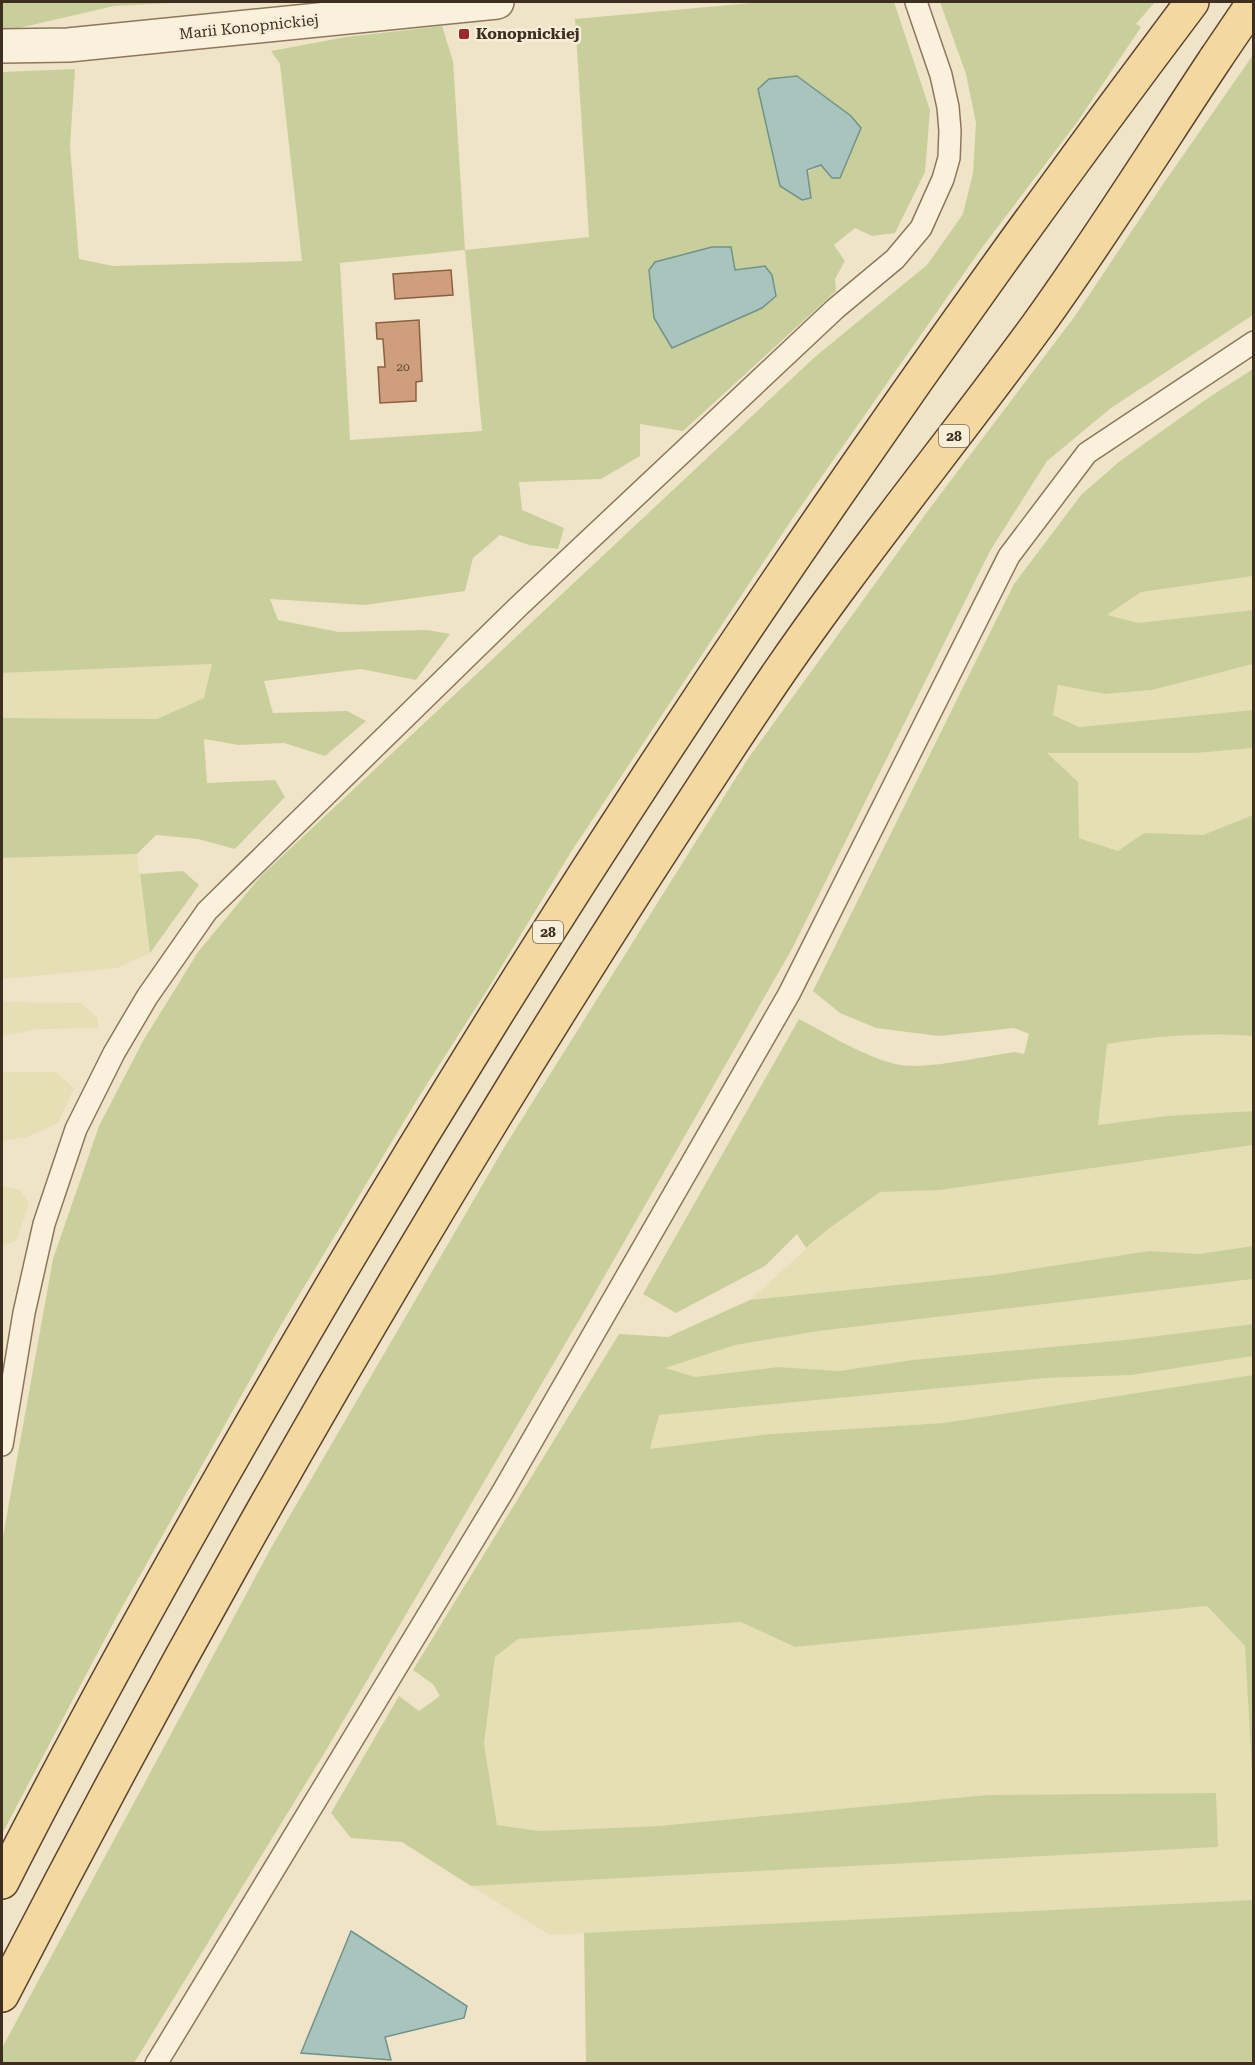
<svg xmlns="http://www.w3.org/2000/svg" width="1255" height="2065" viewBox="0 0 1255 2065" font-family="'Roboto Serif',serif">
<style>
.farmland{fill:#e6deb5}
.green{fill:#c9cf9b;fill-rule:evenodd}
.water{fill:#a9c4bc;stroke:#6f938a;stroke-width:1.5}
.building{fill:#cf9f7d;stroke:#8d5f41;stroke-width:1.5}
.lines{fill:none;stroke-linecap:round;stroke-linejoin:round}
.lane-casing{stroke:#8d765c;stroke-width:24}
.street-casing{stroke:#8d765c;stroke-width:36}
.primary-casing{stroke:#5b4430;stroke-width:36}
.lane{stroke:#faf1dc;stroke-width:21}
.street{stroke:#faf1dc;stroke-width:33}
.primary{stroke:#f3d9a0;stroke-width:33}
.primary-bridge-casing{stroke:#5b4430;stroke-width:36;stroke-linecap:butt}
.primary-bridge{stroke:#f3d9a0;stroke-width:33}
.poi-dot{fill:#9e2a2b;stroke:#f7eed8;stroke-width:2}
.labels{text-anchor:middle;stroke-width:5;stroke-linejoin:round;paint-order:stroke}
.number-label{font-size:12px;fill:#624a37}
.shield{fill:#f7eed8;stroke:#756857;stroke-width:1.5}
.shield-label{font-size:14px;font-weight:bold;fill:#3d2e20}
.street-label{font-size:15px;fill:#3d2e20;stroke:#f7eed8}
.poi-label{font-size:15px;font-weight:bold;fill:#3d2e20;stroke:#f7eed8;text-anchor:start}
</style>
<rect width="100%" height="100%" fill="#f0e4c8"/>
<path class="farmland" d="M1253 576V610L1138 623 1106 615 1141 592Z
M213 664 204 698 157 719 2 718V673Z
M1253 664V710L1079 727 1053 715 1058 685 1105 694 1152 690Z
M1253 748V815L1203 835 1144 834 1118 851 1079 838 1078 782 1046 753H1196Z
M137 854 150 953 117 968 2 979V858Z
M2 1002 80 1003 97 1017 99 1028 39 1029 2 1036Z
M1222 1033 1253 1036V1111L1166 1116 1098 1125 1107 1044 1157 1036Z
M2 1072H56L74 1088 58 1123 27 1137 2 1141Z
M1253 1145V1246L1199 1254 1149 1251 994 1275 750 1300 827 1230 880 1192 940 1190Z
M2 1186 20 1190 29 1203 16 1241 2 1246Z
M1253 1279V1324L1125 1340 912 1360 839 1371 778 1367 695 1377 664 1368 735 1345 819 1331Z
M1253 1356V1375L943 1423 771 1434 650 1450 658 1415 1047 1378 1132 1375Z
M1207 1606 1245 1646 1254 1791 1253 1900 550 1935 471 1886 1218 1847 1215 1793 987 1795 659 1826 539 1831 497 1825 484 1744 495 1657 518 1639 741 1622 795 1647Z"/>
<path class="green" d="M2 2H190L114 6 2 32Z
M763 2H894L930 110 925 172 895 233 872 236 855 228 834 245 845 261 835 279 836 291 683 431 640 424V456L601 479 519 482 522 510 564 528 558 549 529 545 500 535 473 558 465 591 365 605 270 599 278 620 339 632 427 630 450 634 416 680 361 669 264 681 273 713 347 711 366 721 325 756 284 743 239 745 204 739 207 783 275 780 285 797 235 849 198 839 156 835 137 854 2 858V718L157 719 204 698 212 664 2 673V72L75 69 70 146 79 259 113 266 302 261 280 64 271 51 346 37 442 26 453 61 465 250 589 237 575 19ZM797 76 851 116 861 128 832 178 821 165 780 186 758 89ZM465 250 482 431 350 440 340 263Z
M940 2H1155L1136 24 1141 27 1078 121 981 249 792 519 571 852 486 992 420 1095 281 1325 116 1618 2 1834V1542L53 1259 99 1126 143 1041 198 952 261 876 816 356 927 265 963 214 973 173 976 123 966 74Z
M1253 55V315L1111 408 1047 461 990 551 793 947 588 1305 322 1757 134 2063H2V2048L271 1548 505 1146 747 760 930 508 1075 316 1161 187Z
M1253 369V576L1141 592 1107 615 1138 623 1253 610V664L1152 690 1105 694 1058 685 1053 715 1079 727 1253 710V748L1196 753H1047L1078 782 1079 838 1118 851 1144 833 1203 835 1253 815V1036C1204 1032 1156 1036 1107 1044L1098 1125 1166 1116 1253 1111V1145L940 1190 880 1192 827 1230 806 1248 797 1234 765 1266 676 1313 643 1294 799 1019C830 1035 861 1055 895 1064 923 1071 984 1056 1015 1052L1024 1054 1029 1034 1014 1028 939 1036 876 1028 840 1013 813 991 1014 584 1081 495 1120 461 1208 398Z
M183 871 199 885 150 953 140 874Z
M1253 1246V1279L819 1331 735 1345 665 1368 695 1377 778 1367 839 1371 912 1360 1125 1340 1253 1324V1356L1132 1375 1047 1378 659 1415 650 1449 771 1434 943 1423 1253 1375V1791L1245 1646 1207 1606 795 1647 741 1622 518 1639 495 1657 484 1744 497 1825 539 1831 659 1826 987 1795 1216 1793 1218 1847 471 1886 402 1842 351 1838 331 1813 399 1696 419 1711 440 1696 433 1684 413 1670 619 1334 668 1337 750 1300 994 1275 1149 1251 1199 1254Z
M1253 1900V2063H586L584 1933Z"/>
<path class="water" d="M797 76 851 116 861 128 840 178H832L821 165 807 170 811 198 802 200 780 186 758 89 769 79Z
M712 247H731L735 270 765 266 772 275 776 296 762 308 672 348 654 318 649 270 655 262Z
M351 1931 467 2006 464 2018 385 2037 391 2060 301 2053Z"/>
<path class="building" d="M451 270 453 295 395 299 393 274Z
M419 320 422 381 416 382V401L380 403 378 367H385L383 339H377L376 323Z"/>
<g class="lines">
<g class="lane-casing">
<path id="lane" d="M2 1445 24 1313 44 1224 76 1129 114 1053 147 997 207 911 520 605 835 309 895 259 921 228 943 179 949 158 950 131 948 107 941 75 916 2
M156 2064 502 1493 789 994 1009 556 1087 453 1254 342"/>
</g>
<g class="street-casing">
<path id="street" d="M2 46 68 45 497 2"/>
</g>
<g class="primary-casing">
<path id="primary" d="M2 1882C103 1683 214 1487 327 1294 590 847 880 416 1192 2
M2 1995C230 1551 481 1120 757 705 844 574 945 452 1037 326 1100 239 1157 147 1216 58"/>
</g>
<use href="#lane" class="lane"/>
<use href="#street" class="street"/>
<use href="#primary" class="primary"/>
<g class="primary-bridge-casing">
<path id="primary-bridge" d="M1216 58 1254 2"/>
</g>
<use href="#primary-bridge" class="primary-bridge"/>
</g>
<rect class="poi-dot" x="458" y="28" width="12" height="12" rx="3"/>
<g class="labels">
<g class="number-label">
<text x="403" y="371">20</text>
</g>
<g class="shield">
<rect x="939" y="425" width="30" height="22" rx="4.5"/>
<rect x="533" y="921" width="30" height="22" rx="4.5"/>
</g>
<g class="shield-label">
<text x="954" y="441">28</text>
<text x="548" y="937">28</text>
</g>
<g class="street-label">
<text transform="translate(249 27) rotate(-6)" y="5">Marii Konopnickiej</text>
</g>
<g class="poi-label">
<text x="476" y="39">Konopnickiej</text>
</g>
</g>
<rect width="1255" height="2065" fill="none" stroke="#3d2e20" stroke-width="6"/>
</svg>
